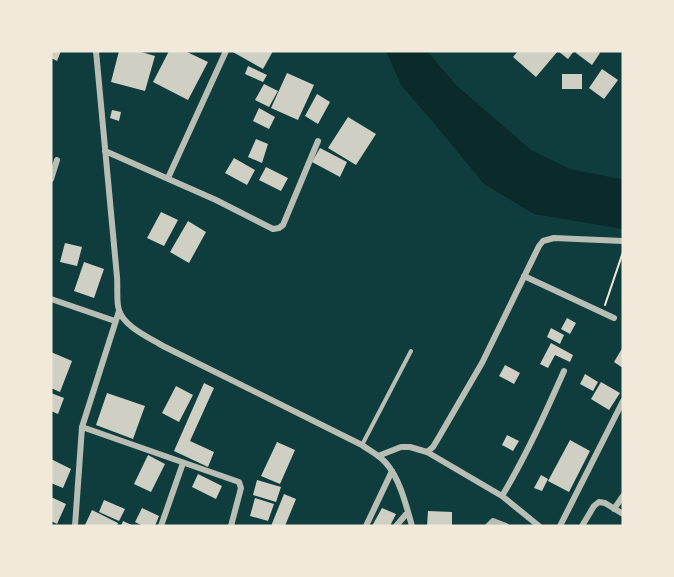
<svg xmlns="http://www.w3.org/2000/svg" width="674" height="577" viewBox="0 0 674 577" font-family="Jost,sans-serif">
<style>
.water{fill:#0a2a2b}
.building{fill:#cfcfc3}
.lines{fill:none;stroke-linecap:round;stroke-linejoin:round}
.path{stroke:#f1e9da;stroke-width:2}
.service{stroke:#b8beb3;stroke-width:4}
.minor{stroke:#b8beb3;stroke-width:6}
</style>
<rect width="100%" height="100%" fill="#0f3d3e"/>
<path class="water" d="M386 51H427L456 85 531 150 570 169 615 178 623 179V229L534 214 484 184 438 128 401 85Z"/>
<path class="building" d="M51 51H61L57 61 51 58Z
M119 51H138L155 56 145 91 111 82Z
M169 51H185L208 62 188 100 153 82Z
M231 51H273L263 69Z
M518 51H558L536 77 513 57Z
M558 51H574L568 59Z
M577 51H598L600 53 592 65 576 53Z
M248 66 267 75 263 82 245 74Z
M602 69 618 80 604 99 589 88Z
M287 73 314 85 298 120 271 108Z
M562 74H582V89H562Z
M264 84 278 91 269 107 255 100Z
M317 94 330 102 318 124 305 116Z
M259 108 275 117 269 129 253 121Z
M112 110 121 112 119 121 110 118Z
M348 117 376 134 356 165 328 148Z
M256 139 268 144 262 163 248 157Z
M320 148 347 162 340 177 312 162Z
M234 158 255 170 247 185 225 173Z
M266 167 288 178 281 191 259 180Z
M161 212 178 220 164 246 147 238Z
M188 221 206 232 189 263 170 252Z
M65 243 82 247 77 266 60 262Z
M84 262 104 269 94 298 74 291Z
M567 318 576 323 570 334 561 329Z
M551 328 564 335 560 344 547 337Z
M551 343 573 355 570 362 555 355 548 368 540 364Z
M623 347V368L614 362Z
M51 352 72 361 60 392 51 388Z
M505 365 520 373 514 384 499 376Z
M585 374 598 382 593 391 580 384Z
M601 382 620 393 609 410 591 399Z
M204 383 214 388 190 441 214 452 208 467 174 451Z
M176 386 193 395 179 422 162 413Z
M51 393 64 398 58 414 51 411Z
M107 393 145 406 133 439 96 425Z
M507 435 519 441 513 451 502 445Z
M570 440 590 451 569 492 548 481Z
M277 442 295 450 280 484 261 476Z
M148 455 165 464 151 492 134 484Z
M51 459 71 469 63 488 51 483Z
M198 474 222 486 216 499 192 487Z
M541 475 548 479 542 491 534 488Z
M257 480 281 487 276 502 253 495Z
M284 494 296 499 285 526H271Z
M51 497 66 504 57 524 51 521Z
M255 498 274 504 268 521 250 516Z
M104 500 125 509 119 521 99 512Z
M142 508 159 516 155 526H143L135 522Z
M382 508 396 514 390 526H372Z
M92 510 118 523 117 526 85 525Z
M428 511 452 512V526H427Z
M123 521 134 526H121Z"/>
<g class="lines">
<path class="path" d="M605 305 623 252"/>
<path class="service" d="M362 445 411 351"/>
<path class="minor" d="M96 51 117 277C118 286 116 302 119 310 123 326 150 338 163 346L362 445C370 451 379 455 386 463 400 479 406 505 412 526
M105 151 216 200 273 229 279 228 283 225 318 141
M168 178 226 51
M51 179 57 160
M524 276 614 318
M51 299 115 321
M82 427 239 482 241 488 231 526
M427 452 433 447 439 437 482 363 539 246 543 241 554 238 623 241
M378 456 401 447H410L427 452 502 496 539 526
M502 496C526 456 545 414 564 371
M614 509 623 496
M75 526 82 427 119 311
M161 526 183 463
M366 526 392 471
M396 526 408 512
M488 526 493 521 506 526
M560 526 623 401
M582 526 594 506 599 502 605 503 623 514"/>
</g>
<rect width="674" height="577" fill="none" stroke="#f1e9da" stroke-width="105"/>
</svg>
